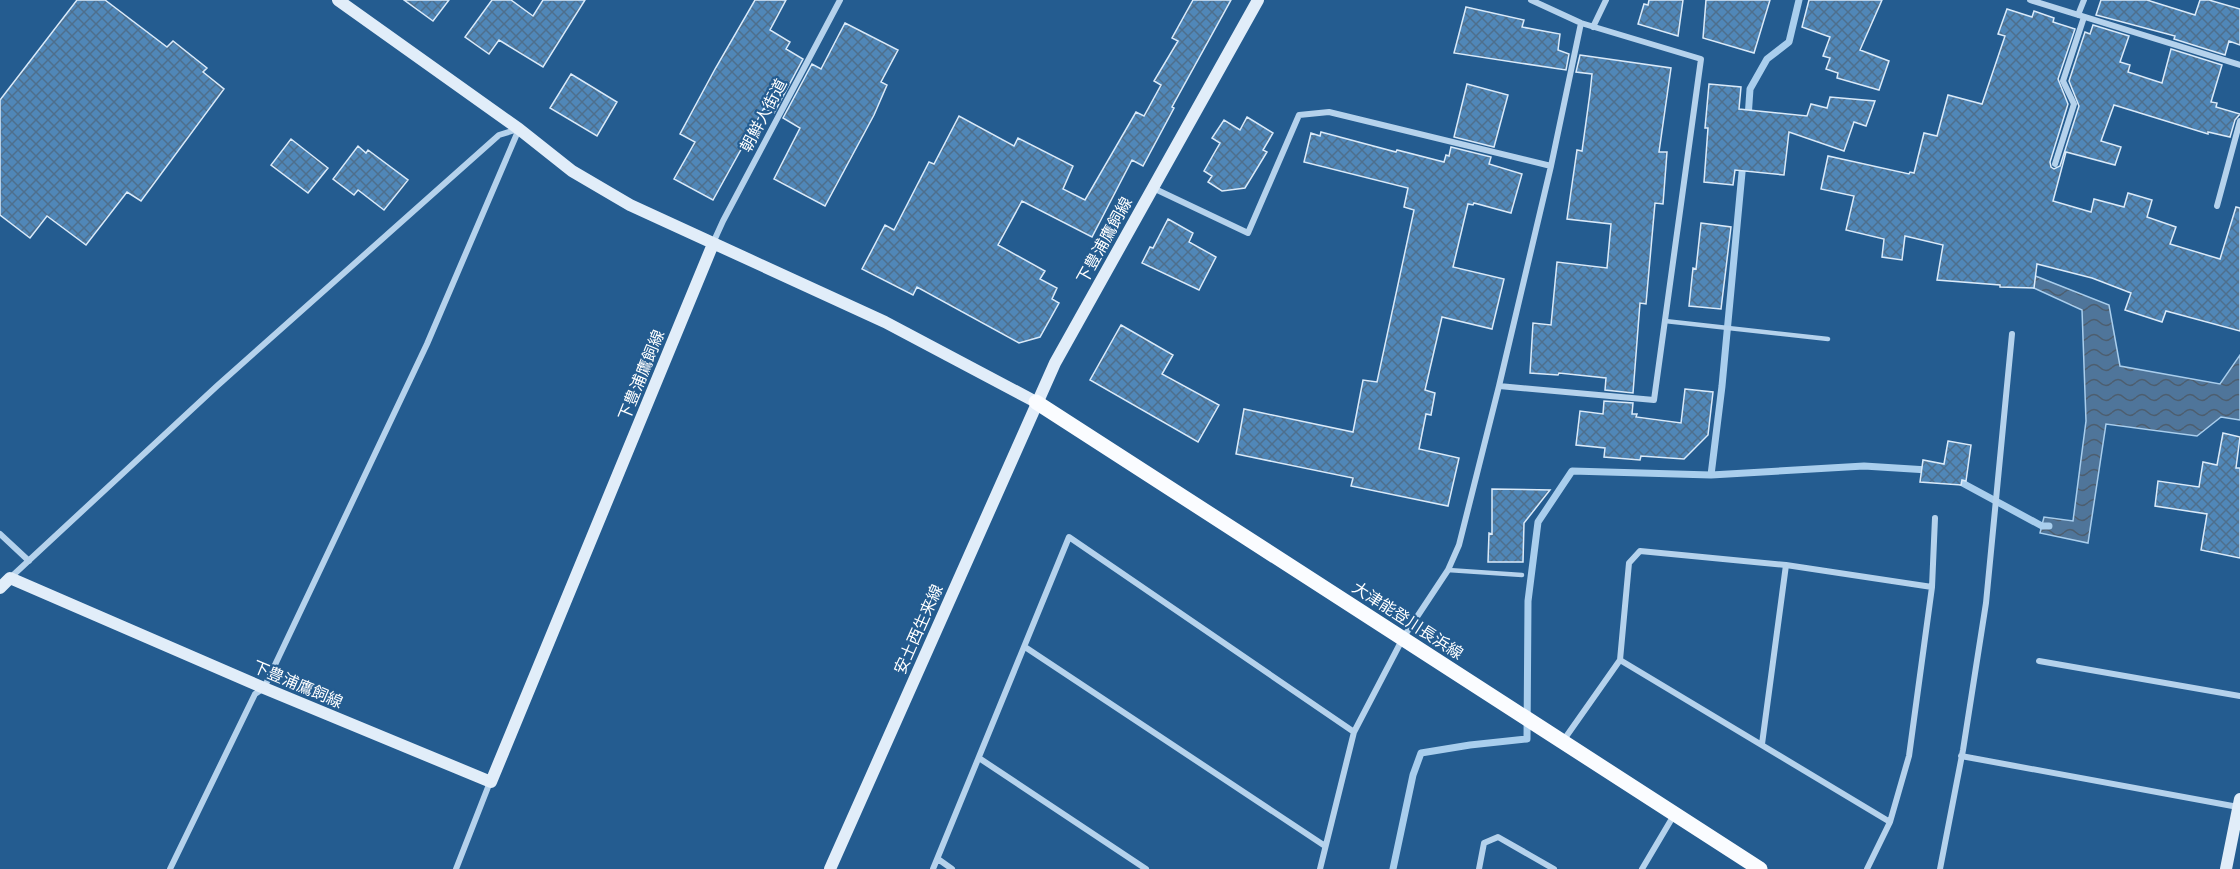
<svg xmlns="http://www.w3.org/2000/svg" width="2240" height="869" viewBox="0 0 2240 869" font-family="Inter,'Noto Sans JP',sans-serif">
<style>
.water{fill:url(#water-waves);stroke:#a9ceed;stroke-width:1.5}
.lines{fill:none;stroke-linecap:round;stroke-linejoin:round}
.stream{stroke:#a9ceed;stroke-width:7}
.building{fill:url(#building-cross-hatch);stroke:#daeaf9;stroke-width:1.5}
.lane{stroke:#b5d2ec;stroke-width:4.5}
.street{stroke:#b5d2ec;stroke-width:6}
.secondary{stroke:#e1edf9;stroke-width:12}
.primary{stroke:#fafcff;stroke-width:15}
.labels{text-anchor:middle;stroke-width:4.5;stroke-linejoin:round;paint-order:stroke}
.street-label{font-size:16px;fill:#fff;stroke:#245c90}
</style>
<defs>
<pattern id="water-waves" width="16" height="10" patternUnits="userSpaceOnUse" patternTransform="scale(1.5)"><rect width="16" height="10" fill="#4f759a"/><path d="M0 5q4-4 8 0t8 0" fill="none" stroke="#4d5e6f"/></pattern>
<pattern id="building-cross-hatch" width="8" height="8" patternUnits="userSpaceOnUse" patternTransform="scale(1.5)"><rect width="8" height="8" fill="#5087b8"/><path d="M0 0l8 8M0 8l8-8" fill="none" stroke="#4e6f8d"/></pattern>
</defs>
<rect width="100%" height="100%" fill="#245c90"/>
<path class="water" d="M2028 273 2109 305 2120 366 2220 384 2240 355V420L2221 417 2197 436 2106 424 2088 543 2040 533 2044 517 2073 521 2086 421 2082 310 2023 283Z"/>
<g class="lines">
<path class="stream" d="M1748 118 1750 89 1767 59 1789 42 1799 0
M1711 475 1722 386 1743 162
M1955 479 2042 526H2049
M1393 869 1413 775 1421 753 1470 745 1527 739 1528 601 1538 522 1572 471 1711 475 1864 466 1928 470"/>
</g>
<path class="building" d="M77 0H105L167 47 173 41 207 68 203 72 224 89 141 201 127 192 86 245 47 216 30 238 0 215V100Z
M404 0H449L433 21Z
M492 0H511L533 16 543 0H585L543 67 499 40 489 54 465 37Z
M755 0H786L770 30 790 42 786 49 803 59 774 113 764 108 713 200 674 179 695 142 680 134 715 69Z
M1193 0H1231L1172 107 1174 108 1143 166 1132 160 1092 237 1022 201 998 245 1045 271 1040 279 1057 288 1052 299 1059 303 1040 337 1019 343 917 287 913 295 862 269 885 225 894 230 929 162 934 164 959 116 1014 146 1018 138 1073 166 1063 189 1085 200 1136 112 1144 116 1161 85 1154 81 1178 41 1172 38Z
M1649 0H1683L1678 36 1638 24 1644 4 1648 5Z
M1706 0H1770L1754 53 1703 38Z
M1809 0H1882L1860 50 1889 61 1879 90 1837 78 1838 73 1826 69 1830 58 1823 56 1830 37 1802 27Z
M2101 0H2147L2195 15 2200 0H2209L2240 9V45L2229 41 2225 55 2174 39 2175 36 2096 15Z
M1466 7 1524 20 1522 27 1560 34 1558 50 1569 54 1566 70 1454 53Z
M2007 9 2032 17 2034 11 2054 18 2053 22 2075 29 2058 79 2068 104 2050 162 2051 167 2054 169 2060 166 2079 106 2069 81 2085 32 2090 34 2093 25 2129 36 2120 62 2130 65 2128 72 2162 83 2171 49 2222 65 2211 102 2217 103 2216 107 2240 114 2235 120 2230 137 2208 132V134L2114 105 2101 141 2121 147 2115 165 2066 152 2053 201 2091 212 2094 199 2124 207 2128 193 2152 200 2147 217 2176 227 2170 244 2220 259 2236 207 2240 208V331L2166 311 2162 322 2125 310 2131 293 2092 278 2037 264 2034 288 2000 287V285L1937 280 1943 245 1905 236 1902 260 1882 257 1884 239 1846 230 1854 196 1821 189 1828 156 1909 174 1910 172 1914 173 1924 133 1937 136 1948 95 1982 104 2005 36 1998 34Z
M845 23 898 50 881 82 887 85 874 115 825 206 774 179 800 128 783 118 812 64 821 69Z
M1580 55 1671 68 1659 152H1667L1663 204 1655 203 1646 304 1640 303 1633 393 1605 390 1606 378 1559 373 1558 375 1530 373 1533 323 1551 325 1557 262 1607 268 1611 224 1567 219 1577 150 1582 151 1590 93 1592 74 1576 72Z
M571 74 617 102 597 136 550 108Z
M1467 84 1508 95 1494 147 1454 137Z
M1709 84 1741 87 1739 109 1807 116 1811 104 1827 108 1830 97 1875 101 1866 126 1854 122 1844 151 1789 132 1784 175 1735 170 1733 185 1704 182 1708 128H1705Z
M1247 117 1273 133 1263 150 1267 152 1245 188 1222 191 1208 182 1212 176 1204 171 1220 143 1212 138 1224 120 1240 130Z
M1321 132 1396 152 1397 150 1444 162 1446 155 1449 156 1451 147 1491 157 1489 164 1522 174 1511 213 1474 203 1473 205 1468 204 1453 267 1504 279 1492 329 1442 317 1425 390 1435 393 1431 415 1426 414 1419 449 1459 458 1448 506 1351 486 1353 478 1236 454 1244 409 1353 432 1363 380 1377 382 1414 210 1404 207 1408 188 1304 162 1311 133 1320 136Z
M291 139 328 168 308 193 271 165Z
M358 146 366 153 368 150 408 180 384 210 358 190 354 195 333 179Z
M1168 219 1193 233 1189 242 1216 257 1199 290 1142 263 1150 247 1153 248Z
M1701 223 1731 227 1721 309 1689 306 1693 268 1696 269Z
M1121 325 1173 355 1162 374 1219 405 1198 442 1090 380Z
M1685 389 1713 392 1708 435 1684 459 1641 456 1640 460 1604 457 1605 448 1576 445 1580 411 1603 414 1604 401 1633 403 1632 414H1637L1636 417 1681 423Z
M2223 433 2240 437 2236 468H2240V558L2201 550 2207 514 2155 506 2158 481 2199 487 2203 462 2217 465Z
M1948 441 1971 445 1966 481 1962 480 1961 485 1920 482 1923 460 1944 464Z
M1492 489 1550 490 1524 523 1523 562H1488L1489 533 1492 534Z"/>
<g class="lines">
<path class="lane" d="M1665 321 1828 339
M1448 570 1522 575"/>
<path class="street" d="M2030 0 2240 65
M2078 15 2084 0
M1593 27 1606 0
M2055 164 2074 104 2063 81 2084 17
M1153 188 1248 233 1299 115 1329 112 1551 166
M2217 206 2240 121
M713 243 723 221 840 0
M1499 386 1654 400 1701 59 1581 23 1531 0
M0 534 29 561
M10 578 217 386 499 135 518 129
M1932 587 1935 518
M1025 647 1325 846
M1620 660 1890 822
M2039 661 2240 696
M1563 741 1620 660 1629 563 1640 551 1786 565 1932 587 1909 756 1890 822 1867 869
M1762 744 1786 565
M1961 756 2238 807
M979 758 1146 869
M938 859 952 869
M170 869 255 694 264 688 427 344 519 129
M456 869 490 782
M933 869 1069 537 1354 732
M1320 869 1354 732 1403 638 1448 570 1459 545 1499 386 1551 166 1581 23
M1479 869 1484 843 1498 837 1554 869
M1642 869 1674 815
M1940 869 1963 750 1986 603 2012 334"/>
<path class="secondary" d="M338 0 519 129 572 171 630 205 885 322 1036 402
M0 588 10 578 264 688 491 782 713 244
M830 869 1055 363 1258 0
M2226 869 2240 799"/>
<path class="primary" d="M1036 402 1760 869"/>
</g>
<g class="labels">
<g class="street-label">
<text transform="translate(763 115) rotate(-62)" y="6">朝鮮人街道</text>
<text transform="translate(1104 240) rotate(-61)" y="6">下豊浦鷹飼線</text>
<text transform="translate(641 375) rotate(-68)" y="6">下豊浦鷹飼線</text>
<text transform="translate(1408 620) rotate(33)" y="6">大津能登川長浜線</text>
<text transform="translate(918 629) rotate(-66)" y="6">安土西生来線</text>
<text transform="translate(298 684) rotate(23)" y="6">下豊浦鷹飼線</text>
</g>
</g>
</svg>
